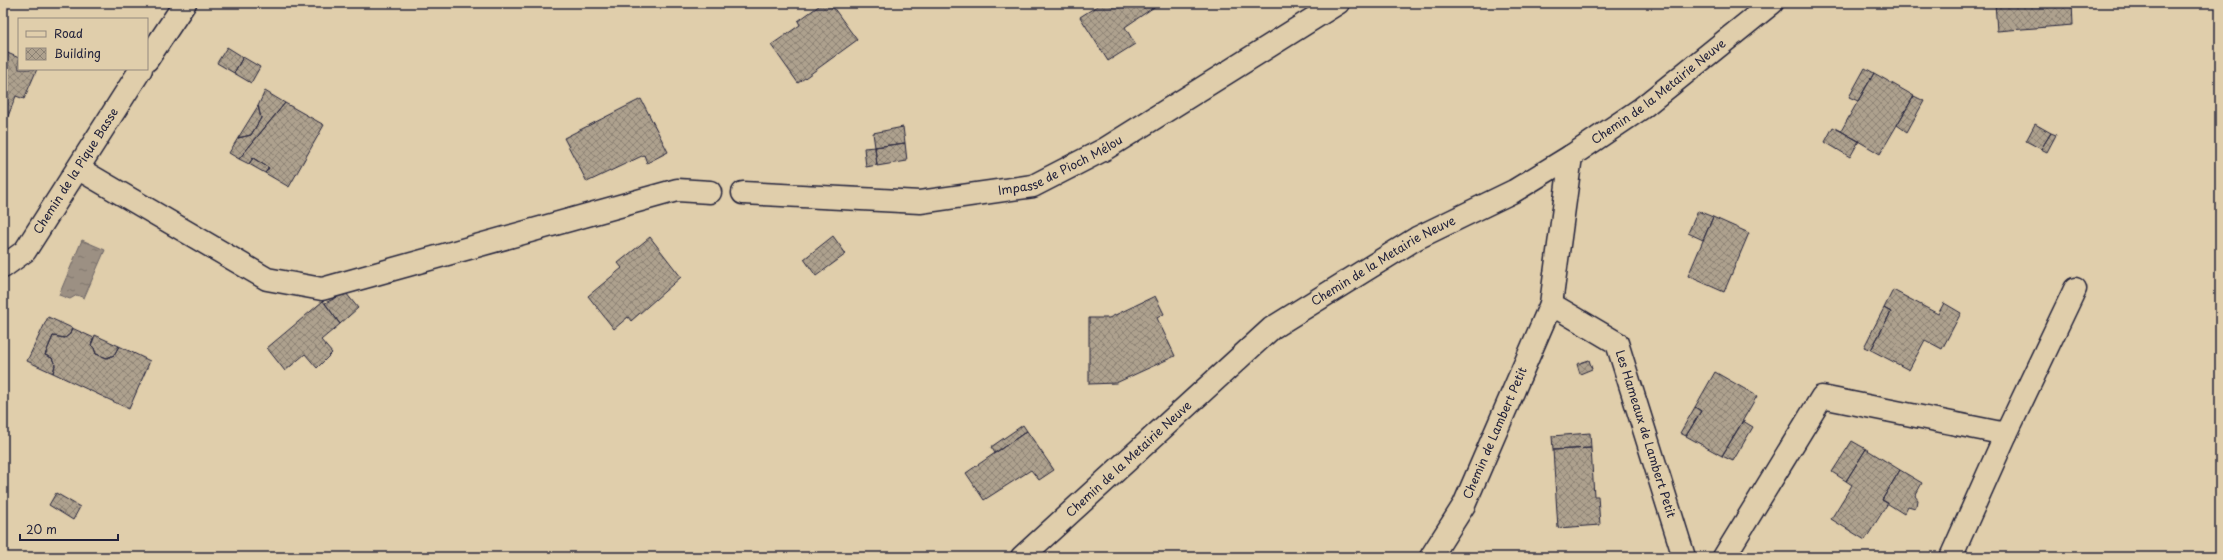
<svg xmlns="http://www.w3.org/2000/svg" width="2223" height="560" viewBox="0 0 2223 560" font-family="'Playpen Sans',sans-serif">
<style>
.water{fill:url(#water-ripples);stroke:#6b6466}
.building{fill:url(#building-cross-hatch);stroke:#22223b}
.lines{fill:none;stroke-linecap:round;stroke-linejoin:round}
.minor-casing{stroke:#22223b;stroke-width:25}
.minor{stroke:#e0ceab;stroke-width:22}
.labels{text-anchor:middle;stroke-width:3;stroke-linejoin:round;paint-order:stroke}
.street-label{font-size:12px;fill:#22223b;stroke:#e0ceab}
</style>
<defs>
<pattern id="water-ripples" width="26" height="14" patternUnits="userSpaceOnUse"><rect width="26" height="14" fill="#9c9083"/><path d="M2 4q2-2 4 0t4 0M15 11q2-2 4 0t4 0" fill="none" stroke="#7f756c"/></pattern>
<pattern id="building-cross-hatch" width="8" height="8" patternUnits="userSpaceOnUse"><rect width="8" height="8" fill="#aea18e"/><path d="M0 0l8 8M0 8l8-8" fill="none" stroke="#8d8375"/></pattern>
</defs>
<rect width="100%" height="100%" fill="#e0ceab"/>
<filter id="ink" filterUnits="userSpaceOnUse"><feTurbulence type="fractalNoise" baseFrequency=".025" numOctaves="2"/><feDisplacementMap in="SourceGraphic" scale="8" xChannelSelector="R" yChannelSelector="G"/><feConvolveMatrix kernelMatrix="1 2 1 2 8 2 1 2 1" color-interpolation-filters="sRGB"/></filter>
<g filter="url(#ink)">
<path class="water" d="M82 240 105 250 84 298 77 295 70 299 59 295Z"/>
<path class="building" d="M823 3H830L857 40 798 83 771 45 800 25 798 21Z
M1102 3H1160L1125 27 1135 44 1108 61 1080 17Z
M1995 3H2072L2073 25 1997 31Z
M227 47 243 57 234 73 217 63Z
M3 51 19 58V69H37L24 99 16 96 3 129Z
M243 57 260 67 251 83 234 73Z
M1865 68 1874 73 1858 101 1849 97Z
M1874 73 1914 96 1880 154 1841 131Z
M265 91 285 103 239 159 229 153 238 138 251 135 261 118 258 106Z
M1914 96 1924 101 1907 132 1897 125Z
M641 99 668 152 647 163 644 155 587 182 564 138Z
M285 103 324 125 289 187 265 173 269 168 253 158 249 164 239 159Z
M258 106 261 118 251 135 238 138Z
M2035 124 2051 133 2041 149 2026 141Z
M903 127 905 143 875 147 873 133Z
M1833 127 1859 141 1850 157 1825 142Z
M2051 133 2056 135 2047 152 2041 149Z
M905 143 907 161 877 166 875 147Z
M875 147 877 165 866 167 864 148Z
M253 158 269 168 265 173 249 164Z
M1698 211 1713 217 1703 240 1688 233Z
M1713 217 1749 233 1724 292 1688 276Z
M833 236 846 254 816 276 804 259Z
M650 237 681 277 631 321 628 317 614 329 588 296 622 268 618 263Z
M1893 290 1938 314 1944 303 1961 313 1942 349 1925 340 1909 370 1871 350 1891 312 1884 308Z
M346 293 358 308 340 324 325 303Z
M1155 296 1164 314 1157 318 1175 356 1116 383 1089 384V318H1109Z
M323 301 340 324 321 340 332 353 317 368 305 354 285 371 267 348Z
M1884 308 1891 312 1871 350 1864 347Z
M48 317 72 328 70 334 65 338 53 336 45 355 52 358 55 365 53 373 27 361Z
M72 328 94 338 91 345 94 348 96 354 107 358 114 355 119 346 150 361 129 409 53 373 55 365 52 358 45 355 53 336 65 338 70 334Z
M95 335 119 346 114 355 107 358 96 354 94 348 91 345Z
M1589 360 1592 369 1580 374 1577 364Z
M1715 372 1757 396 1722 456 1686 436 1701 411 1695 407Z
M1695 407 1701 411 1686 436 1680 433Z
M1743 421 1753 427 1733 461 1722 456Z
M1023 425 1027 431 995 453 991 447Z
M1027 431 1054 470 1039 480 1031 470 984 500 966 473Z
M1590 433 1591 448 1553 450 1552 436Z
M1852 441 1866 449 1846 481 1832 472Z
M1591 448 1594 496H1598L1600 525 1558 528 1553 450Z
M1866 449 1900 470 1882 500 1888 503 1865 540 1831 519 1852 485 1846 481Z
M1900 470 1922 483 1915 496 1918 500 1917 506 1915 508 1908 506 1904 514 1882 500Z
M56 493 80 507 73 520 49 505Z"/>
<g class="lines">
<g class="minor-casing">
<g id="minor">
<path d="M147 60 185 3"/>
<path d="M79 169 267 279 322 289 677 190 710 192"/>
<path id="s1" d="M743 193 920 202 1033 186 1105 149 1338 3"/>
<path id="s2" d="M3 267 25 251 141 69"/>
<path id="s3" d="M1551 304 1617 343 1684 557"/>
<path id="s4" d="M1022 557 1272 328 1417 238 1514 191 1571 156 1642 108 1772 3"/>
<path id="s5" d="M1431 557 1464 505 1551 304 1571 156"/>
<path d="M1724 557 1822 397 2006 434"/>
<path d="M1951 557 2006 434 2075 289"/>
</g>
</g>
<use href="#minor" class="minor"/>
</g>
</g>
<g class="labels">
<g class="street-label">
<text dy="4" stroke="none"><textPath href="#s4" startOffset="793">Chemin de la Metairie Neuve</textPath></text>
<text dy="4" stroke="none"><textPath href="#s1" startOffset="324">Impasse de Pioch Mélou</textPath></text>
<text dy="4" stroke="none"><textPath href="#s2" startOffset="122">Chemin de la Pique Basse</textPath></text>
<text dy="4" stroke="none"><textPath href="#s4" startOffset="469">Chemin de la Metairie Neuve</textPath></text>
<text dy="4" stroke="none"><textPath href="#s5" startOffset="140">Chemin de Lambert Petit</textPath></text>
<text dy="4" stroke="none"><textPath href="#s3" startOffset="172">Les Hameaux de Lambert Petit</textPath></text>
<text dy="4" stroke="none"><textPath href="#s4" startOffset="145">Chemin de la Metairie Neuve</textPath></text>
</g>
</g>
<rect width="2223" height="560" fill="none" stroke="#e0ceab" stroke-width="16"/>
<rect x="8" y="8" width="2207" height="544" fill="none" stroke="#22223b" stroke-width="1.5" filter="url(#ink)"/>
<rect x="18" y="18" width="130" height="52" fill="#e0ceab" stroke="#94897e"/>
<rect x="26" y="31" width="20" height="6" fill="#e0ceab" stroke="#94897e"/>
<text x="54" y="38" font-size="12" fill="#22223b">Road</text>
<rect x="26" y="48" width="20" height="12" fill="url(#building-cross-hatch)" stroke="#94897e"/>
<text x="54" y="58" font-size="12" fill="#22223b">Building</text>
<path d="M20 534v6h98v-6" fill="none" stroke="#22223b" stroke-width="2"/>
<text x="26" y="534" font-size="12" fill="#22223b" stroke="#e0ceab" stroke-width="3" paint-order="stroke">20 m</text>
</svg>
